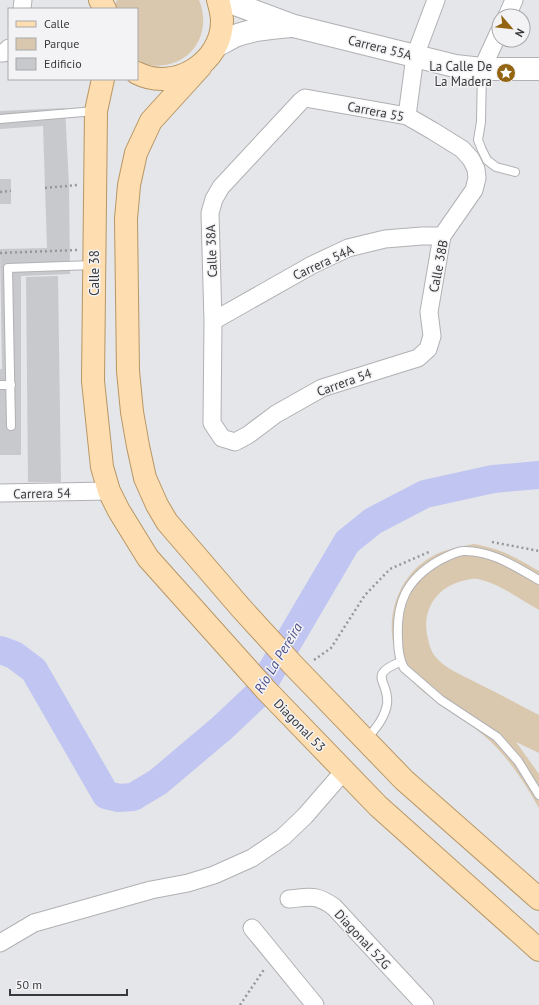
<svg xmlns="http://www.w3.org/2000/svg" width="539" height="1005" viewBox="0 0 539 1005" font-family="'PT Sans',sans-serif">
<style>
.green{fill:#dac8ae}
.lines{fill:none;stroke-linecap:round;stroke-linejoin:round}
.river{stroke:#c0c5f2;stroke-width:28}
.building{fill:#c8c9cc}
.lane-casing{stroke:#b1b1b4;stroke-width:10}
.street-casing{stroke:#b1b1b4;stroke-width:19}
.secondary-casing{stroke:#b1b1b4;stroke-width:24}
.primary-casing{stroke:#b89664;stroke-width:24}
.path{stroke:#969799;stroke-width:2.5;stroke-dasharray:2 3;stroke-linecap:butt}
.lane{stroke:#fff;stroke-width:8}
.street{stroke:#fff;stroke-width:17}
.secondary{stroke:#fff;stroke-width:22}
.primary{stroke:#fedeb0;stroke-width:22}
.labels{text-anchor:middle;stroke-width:3;stroke-linejoin:round;paint-order:stroke}
.street-label{font-size:13px;fill:#39393a;stroke:#f3f3f6}
.poi-label{font-size:13px;fill:#39393a;stroke:#f3f3f6;text-anchor:end}
.water-label{font-size:14px;font-style:italic;fill:#4d5089;stroke:#f3f3f6}
</style>
<rect width="100%" height="100%" fill="#e5e6e9"/>
<path class="green" d="M117 0H199C209 24 201 51 176 62 168 65 157 67 148 65 145 64 141 62 137 60V9H114Z
M474 544C502 549 515 557 539 571V610C521 600 497 582 477 579 472 578 467 580 462 581 435 588 421 612 428 639 429 645 431 650 434 655 445 669 462 675 477 683 498 693 518 704 539 715V753L516 742 539 774V808C522 779 508 756 482 734 472 726 463 718 453 712 436 701 420 692 408 676 379 638 390 581 431 557 444 549 460 547 474 544Z"/>
<g class="lines">
<path class="river" d="M0 650 14 655 34 670 106 795 119 798 133 797 158 782 222 728 257 695 347 542 373 521 425 494 493 479 539 475"/>
</g>
<path class="building" d="M65 108 69 186 70 274 21 276V455H0V369H2L0 249 47 248 43 126 0 129V111Z
M0 179H11V204H0Z
M58 276 61 482H28L26 277Z"/>
<g class="lines">
<g class="lane-casing">
<path id="lane" d="M482 69 481 122 478 140 482 150 487 160 496 167 515 172
M0 119 95 111
M0 385H11
M11 426 8 268 93 265
M539 580C516 567 491 550 463 551 454 552 446 557 438 561 406 580 396 603 398 639 398 650 399 659 404 668L441 700 497 737 518 761 539 795
M366 739C375 730 385 717 387 704 390 681 366 676 400 662"/>
</g>
<g class="street-casing">
<path id="street" d="M22 9 23 0
M507 16 514 0
M0 53H4L9 48
M482 69 499 32
M305 98 407 116 433 131 462 149 471 159 476 169 477 178 474 190 442 236 429 312 432 336 428 349 418 358 322 388 276 414 248 435 235 442 222 438 212 423 213 321 210 213 214 199 221 187 301 101Z
M407 116 415 56 436 0
M213 321 312 265 348 248 385 239 422 236H442
M0 493 109 491
M289 899C310 897 316 894 334 907L425 1005
M252 928 315 1005
M0 943 34 923 151 890 188 883 214 875 252 858 283 837 305 816 344 771"/>
</g>
<g class="secondary-casing">
<path id="secondary" d="M224 0 294 26 455 66 482 69H539
M216 46C222 43 229 39 235 36 253 29 272 28 291 26"/>
</g>
<g class="primary-casing">
<path id="primary" d="M100 0 105 9
M201 66 151 121 136 153 129 185 126 219 128 371 132 412 138 446 145 478 157 505 167 522 241 608 293 665 404 780 539 899
M137 73C174 92 222 63 222 21 222 14 220 7 218 0
M103 79 96 111 93 381 102 467 109 491 119 511 148 558 266 690 378 806 539 950"/>
</g>
<path class="path" d="M45 188 77 185
M0 192 11 191
M0 253 77 250
M492 542 539 551
M314 660 331 648 365 595 390 569 431 551
M240 1005 265 968"/>
<use href="#lane" class="lane"/>
<use href="#street" class="street"/>
<use href="#secondary" class="secondary"/>
<use href="#primary" class="primary"/>
</g>
<defs>
<g id="sight-disc" transform="scale(1)"><circle r="9.5" fill="#936512" stroke="#f3f3f6"/><path d="M0-6L1.8-2.2L6-1.7L2.9 1.2L3.7 5.4L0 3.3L-3.7 5.4L-2.9 1.2L-6-1.7L-1.8-2.2Z" fill="#fff"/></g>
</defs>
<g fill-rule="evenodd">
<use href="#sight-disc" x="506" y="73"/>
</g>
<g class="labels">
<g class="street-label">
<text transform="translate(380 47) rotate(14)" y="5">Carrera 55A</text>
<text transform="translate(376 111) rotate(11)" y="5">Carrera 55</text>
<text transform="translate(211 251) rotate(-92)" y="5">Calle 38A</text>
<text transform="translate(323 262) rotate(-25)" y="5">Carrera 54A</text>
<text transform="translate(438 266) rotate(-79)" y="5">Calle 38B</text>
<text transform="translate(94 273) rotate(-90)" y="5">Calle 38</text>
<text transform="translate(344 382) rotate(-20)" y="5">Carrera 54</text>
<text transform="translate(42 493) rotate(-1)" y="5">Carrera 54</text>
<text transform="translate(300 725) rotate(46)" y="5">Diagonal 53</text>
<text transform="translate(363 939) rotate(47)" y="5">Diagonal 52G</text>
</g>
<g class="poi-label">
<text x="492" y="71">La Calle De<tspan x="492" dy="15">La Madera</tspan></text>
</g>
<g class="water-label">
<text transform="translate(278 658) rotate(-59)" y="5">Río La Pereira</text>
</g>
</g>
<rect x="8" y="8" width="130" height="72" fill="#f3f3f6" stroke="#a9a9ab"/>
<rect x="16" y="21" width="20" height="6" fill="#fedeb0" stroke="#a9a9ab"/>
<text x="44" y="28" font-size="12" fill="#39393a">Calle</text>
<rect x="16" y="38" width="20" height="12" fill="#dac8ae" stroke="#a9a9ab"/>
<text x="44" y="48" font-size="12" fill="#39393a">Parque</text>
<rect x="16" y="58" width="20" height="12" fill="#c8c9cc" stroke="#a9a9ab"/>
<text x="44" y="68" font-size="12" fill="#39393a">Edificio</text>
<g transform="translate(511 28) rotate(118)"><circle r="19" fill="#f3f3f6" stroke="#a9a9ab"/>
<path d="M0-3L7 15L0 10L-7 15Z" fill="#936512"/>
<text y="-6" font-size="11" font-weight="bold" text-anchor="middle" fill="#39393a">N</text>
</g>
<path d="M10 989v6h117v-6" fill="none" stroke="#39393a" stroke-width="2"/>
<text x="16" y="989" font-size="12" fill="#39393a" stroke="#f3f3f6" stroke-width="3" paint-order="stroke">50 m</text>
</svg>
